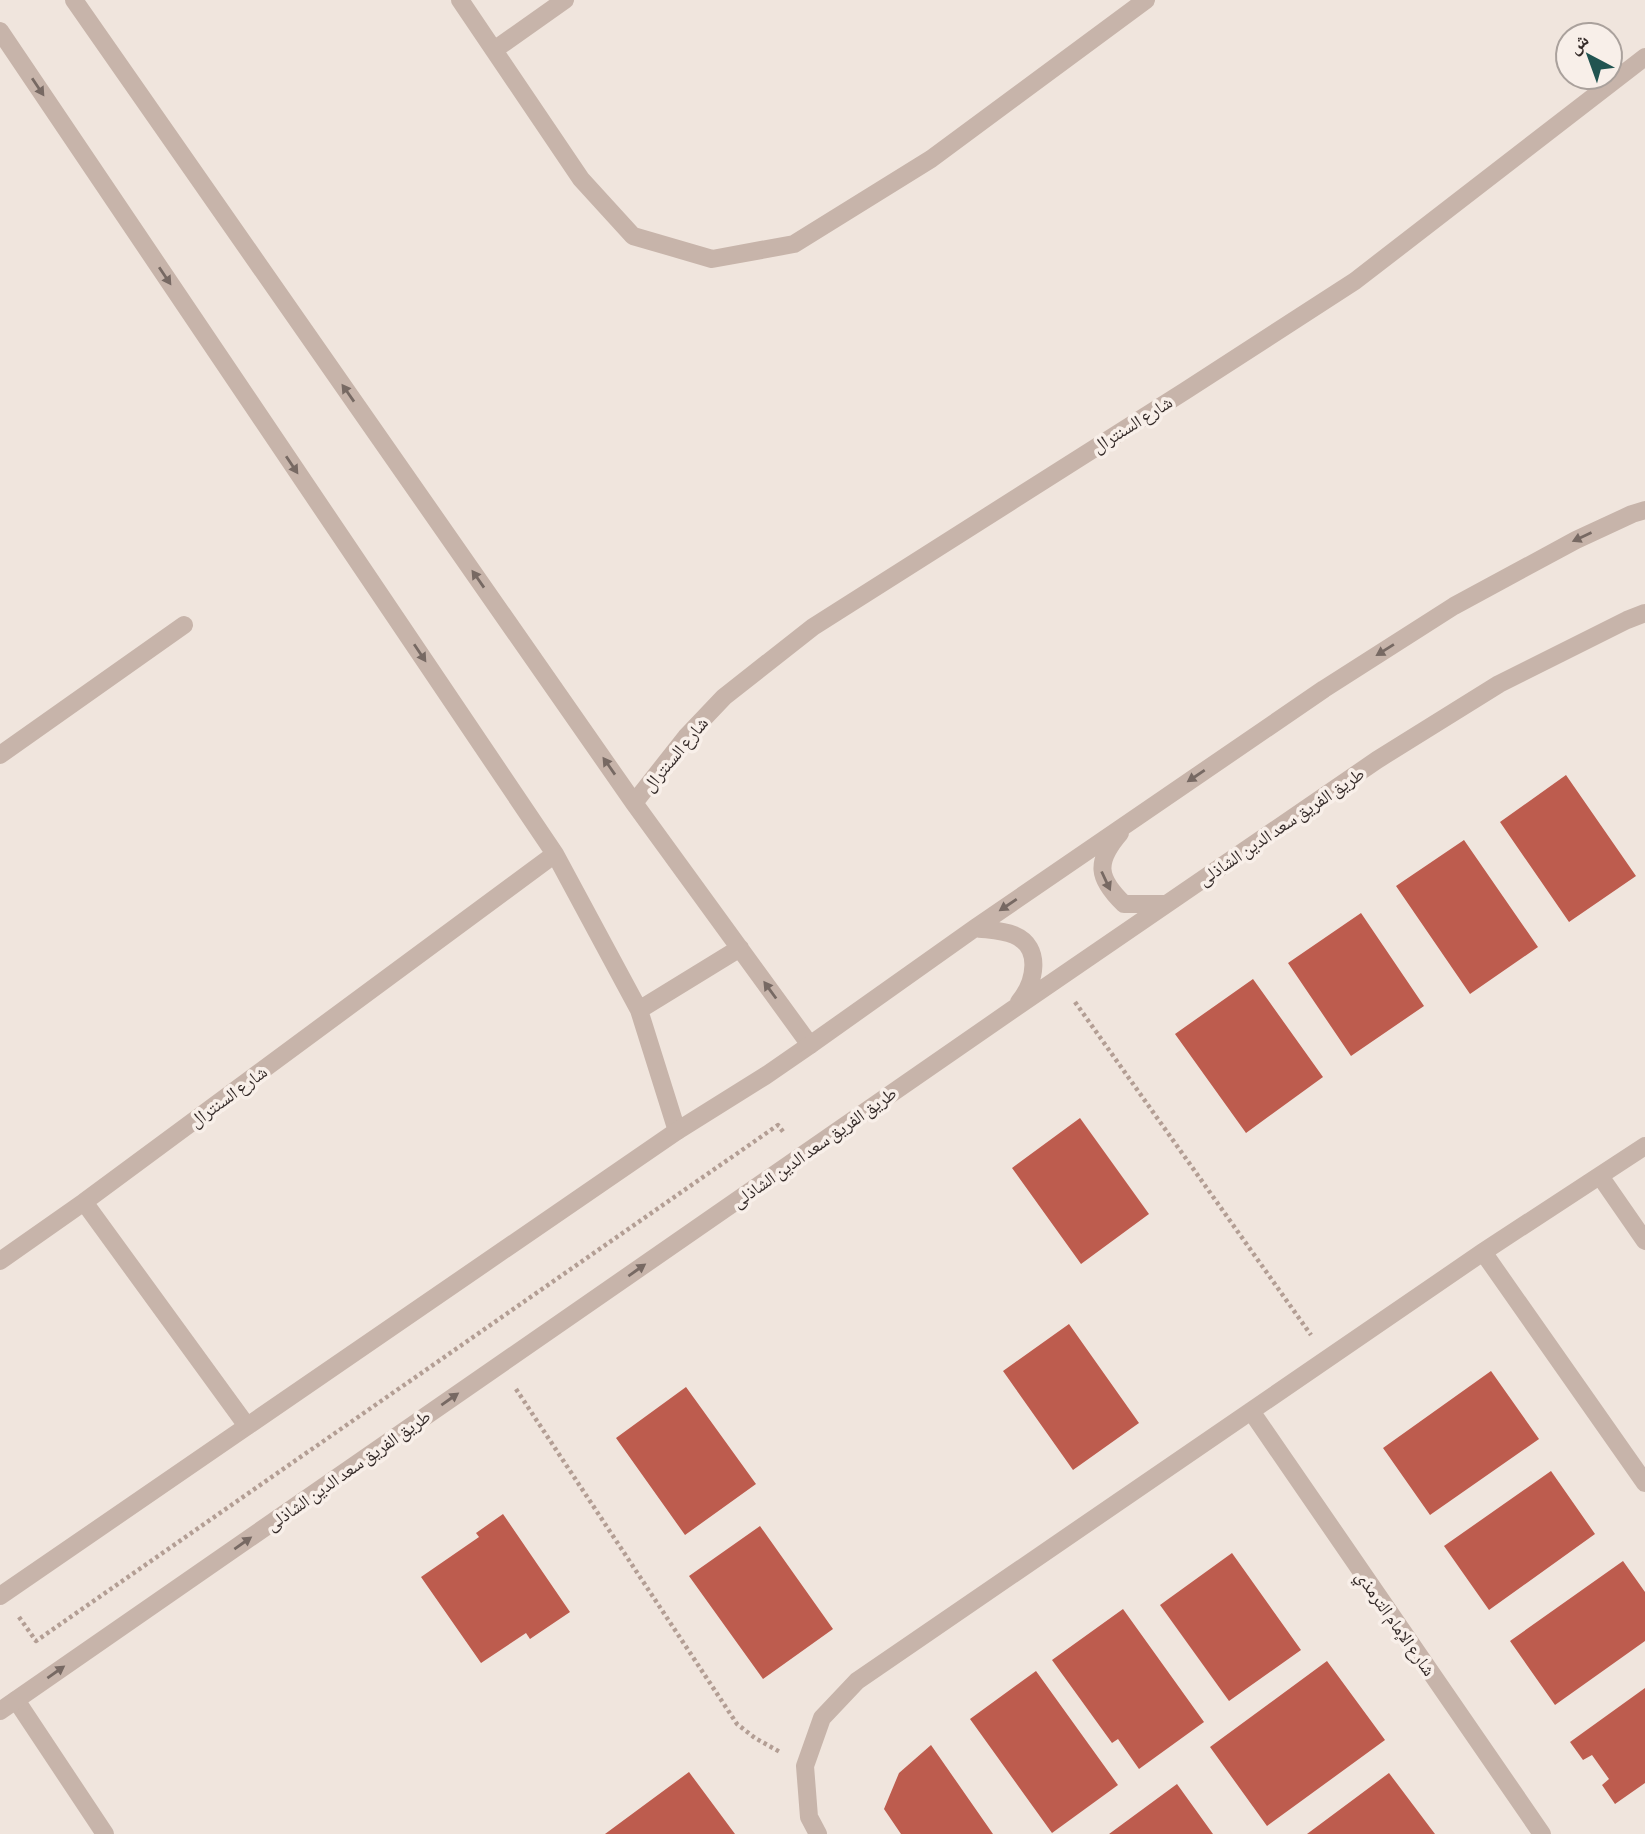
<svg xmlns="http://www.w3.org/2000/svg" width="1645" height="1834" font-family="'Asap Condensed','Noto Naskh Arabic',sans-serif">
	<rect width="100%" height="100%" fill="#f0e5dd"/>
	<!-- building -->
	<path fill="#bd5c4e" d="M1566,775l70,101 -67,46 -69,-100z
		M1464,840l74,107 -68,47 -74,-108z
		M1361,913l63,93 -73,50 -63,-93z
		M1253,979l70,98 -77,56 -71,-99z
		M1080,1118l69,96 -68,50 -69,-96z
		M1069,1324l70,99 -66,47 -70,-99z
		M1491,1371l48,68 -109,76 -47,-67z
		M686,1387l70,97 -71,51 -69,-97z
		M1551,1471l44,63 -106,76 -45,-64z
		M503,1514l67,98 -40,27 -4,-6 -45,30 -60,-86 58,-40 -3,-4z
		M760,1526l73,103 -70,50 -74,-103z
		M1232,1553l69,97 -72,51 -69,-96z
		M1623,1561l22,31v49l-90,64 -45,-64z
		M1123,1609l81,113 -65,47 -21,-30 -6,4 -60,-83z
		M1327,1661l58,79 -118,86 -57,-79z
		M1036,1671l82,114 -66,48 -82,-114z
		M1645,1688v95l-30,21 -13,-19 7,-6 -17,-24 -9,5 -13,-18z
		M931,1745l62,89h-92l-17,-25 15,-36z
		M689,1772l46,62h-130z
		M1389,1773l46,61h-128z
		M1177,1784l36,50h-104z"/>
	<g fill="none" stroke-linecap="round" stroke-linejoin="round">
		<!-- path -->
		<path stroke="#b39e94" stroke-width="4.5" stroke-dasharray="3.5 3.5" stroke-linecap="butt" d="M1075,1002l236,333
			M516,1389l221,335 18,14 25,14
			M19,1617l17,24 742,-516 6,8"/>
		<!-- service -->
		<path stroke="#c7b4aa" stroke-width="18" d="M0,755l184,-130"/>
		<!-- minor -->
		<path stroke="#c7b4aa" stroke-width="18" d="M74,0l560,803 176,242
			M460,0l121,179 52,57 79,23 82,-15 137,-85 215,-159
			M0,31l555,823 84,156 38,121
			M494,50l71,-50
			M634,803l52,-66 38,-40 89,-70 372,-236 170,-110 290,-224
			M639,1010l101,-62
			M1600,1176l45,65
			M84,1202l163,224
			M1483,1252l162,231
			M0,1261l84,-59 471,-348
			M1251,1411l291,423
			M16,1700l89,134
			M818,1834l-9,-17 -4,-51 17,-48 35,-37 626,-429 162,-106"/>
		<!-- tertiary -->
		<path stroke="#c7b4aa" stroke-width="18" d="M1120,833c-25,29 -23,45 4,71h42
			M975,928c13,2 27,2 39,7 29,12 21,48 5,67
			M0,1596l677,-465 88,-55 45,-31 165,-117 349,-239 130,-83 122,-66 56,-26 13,-4
			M0,1711l1012,-701 365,-250 122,-76 128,-64 18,-7"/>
	</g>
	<!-- one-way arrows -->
	<defs><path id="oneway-solid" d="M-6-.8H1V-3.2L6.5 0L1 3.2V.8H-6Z" transform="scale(1.75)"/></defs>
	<g fill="#776963">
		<use href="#oneway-solid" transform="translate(38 87) rotate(56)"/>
		<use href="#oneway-solid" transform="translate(165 276) rotate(56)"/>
		<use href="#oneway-solid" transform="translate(348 393) rotate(-125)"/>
		<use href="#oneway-solid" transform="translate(292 465) rotate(56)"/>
		<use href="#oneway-solid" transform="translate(1582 537) rotate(155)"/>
		<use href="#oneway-solid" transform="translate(478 579) rotate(-125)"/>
		<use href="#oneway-solid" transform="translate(1385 650) rotate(148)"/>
		<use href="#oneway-solid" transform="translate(420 653) rotate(56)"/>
		<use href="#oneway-solid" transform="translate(609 766) rotate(-125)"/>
		<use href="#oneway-solid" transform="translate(1196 776) rotate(146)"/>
		<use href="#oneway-solid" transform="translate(1106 881) rotate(65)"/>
		<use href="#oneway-solid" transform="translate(1008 905) rotate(146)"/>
		<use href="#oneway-solid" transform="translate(770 990) rotate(-126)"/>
		<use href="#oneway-solid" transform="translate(637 1270) rotate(-35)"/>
		<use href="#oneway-solid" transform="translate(450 1399) rotate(-35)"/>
		<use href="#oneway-solid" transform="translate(243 1543) rotate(-35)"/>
		<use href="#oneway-solid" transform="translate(56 1672) rotate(-35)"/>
	</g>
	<g text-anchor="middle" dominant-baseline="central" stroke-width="7" stroke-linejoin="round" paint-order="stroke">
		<!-- street labels -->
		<g font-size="18" fill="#352b29" stroke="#f8efe9">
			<text transform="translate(1132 424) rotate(-32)">شارع السنترال</text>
			<text transform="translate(675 754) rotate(-50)">شارع السنترال</text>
			<text transform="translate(1281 826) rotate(-34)">طريق الفريق سعد الدين الشاذلى</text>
			<text transform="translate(228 1096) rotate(-36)">شارع السنترال</text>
			<text transform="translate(814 1147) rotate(-35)">طريق الفريق سعد الدين الشاذلى</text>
			<text transform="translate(348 1470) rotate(-35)">طريق الفريق سعد الدين الشاذلى</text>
			<text transform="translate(1396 1623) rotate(55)">شارع الإمام الترمذي</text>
		</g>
	</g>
	<!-- north arrow -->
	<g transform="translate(1589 56) rotate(319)"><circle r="33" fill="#f8efe9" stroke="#aaa19c" stroke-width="2"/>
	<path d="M0-5L12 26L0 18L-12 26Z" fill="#215451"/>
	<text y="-10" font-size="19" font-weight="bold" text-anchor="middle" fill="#352b29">ش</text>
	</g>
</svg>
